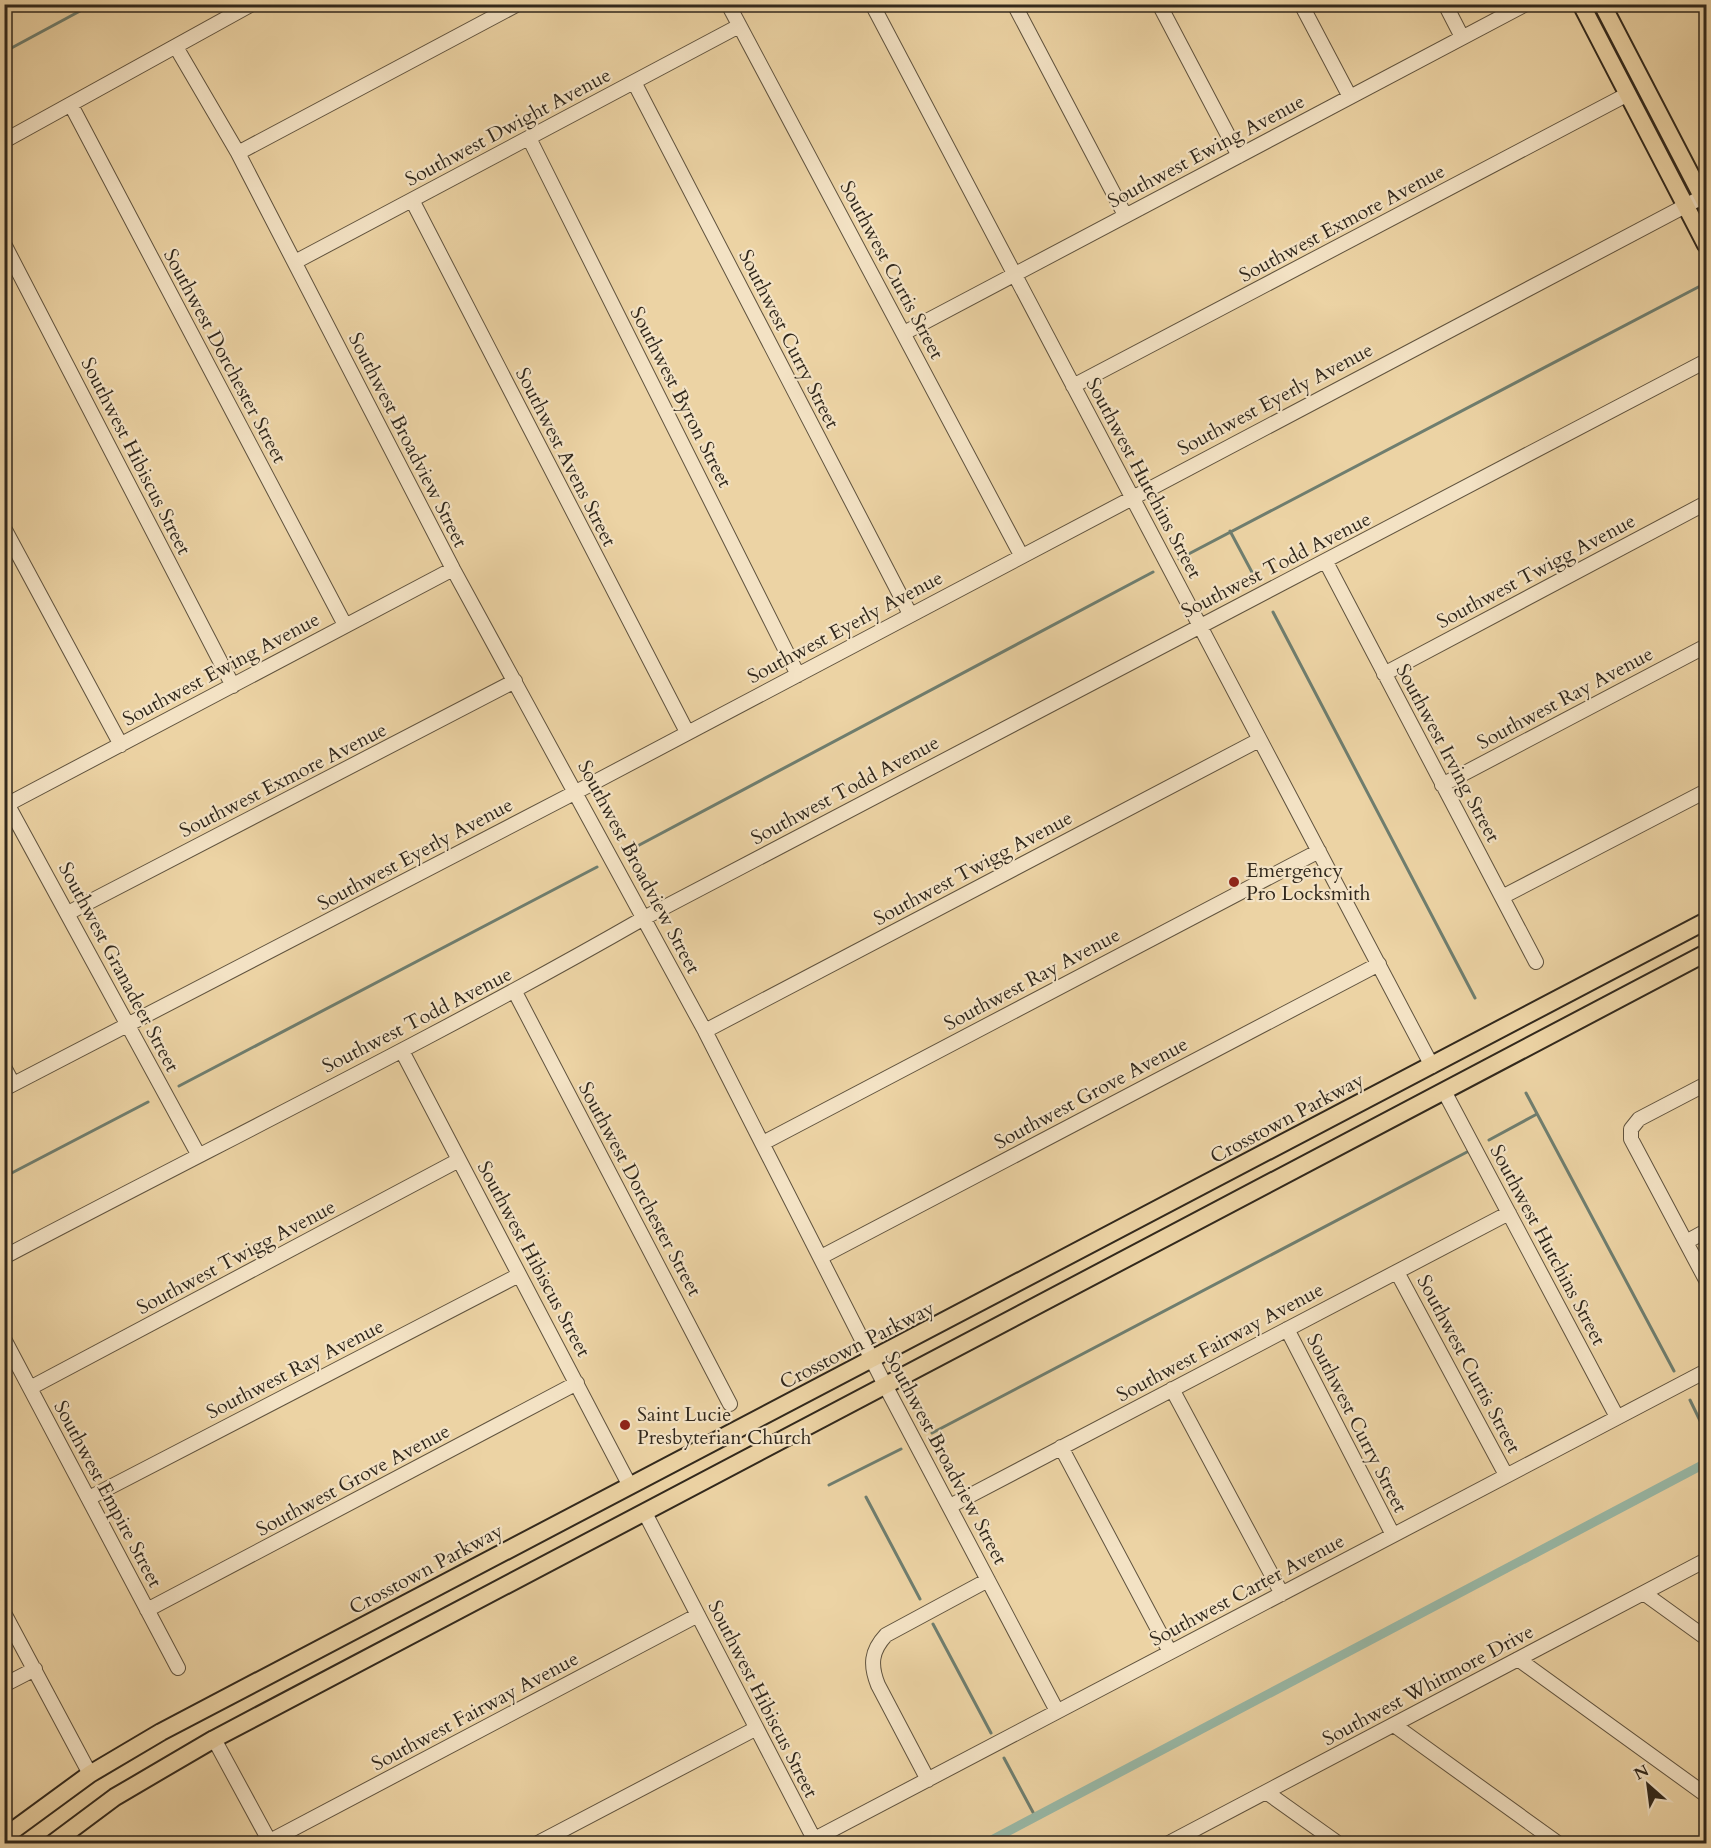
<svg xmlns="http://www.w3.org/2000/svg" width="1711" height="1848" font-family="Cardo,serif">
	<rect width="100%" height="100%" fill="#ecd3a4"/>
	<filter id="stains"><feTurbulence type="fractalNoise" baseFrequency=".00333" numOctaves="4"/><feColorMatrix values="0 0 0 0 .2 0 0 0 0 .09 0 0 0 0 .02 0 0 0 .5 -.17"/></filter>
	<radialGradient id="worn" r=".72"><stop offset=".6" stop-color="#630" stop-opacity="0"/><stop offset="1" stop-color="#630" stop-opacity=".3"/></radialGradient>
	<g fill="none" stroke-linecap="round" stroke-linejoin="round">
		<!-- stream -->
		<path stroke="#6f7e6f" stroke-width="3" d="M4,52l89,-48
			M1230,531l24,45
			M1179,559l527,-276
			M1273,612l202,386
			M628,851l525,-279
			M179,1086l418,-219
			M1526,1093l148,278
			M1489,1140l48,-26
			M4,1177l144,-75
			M1690,1400l16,33
			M932,1433l535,-281
			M829,1485l72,-36
			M866,1497l54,102
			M933,1624l58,109
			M1004,1758l31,58"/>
		<!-- canal -->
		<path stroke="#99b8a6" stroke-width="9" d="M984,1844l722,-381"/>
		<!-- minor casing -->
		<g stroke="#60533e" stroke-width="16">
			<path id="minor" d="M728,4l293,551
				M872,4l560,1062
				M1014,4l111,211
				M1159,4l80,152
				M1301,4l49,93
				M1445,4l17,33
				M176,47l62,106 215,416 252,462 180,354 172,326
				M634,82l276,532
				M71,105l274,520
				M529,138l269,537
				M4,141l248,-137
				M238,153l280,-149
				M412,200l275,532
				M4,244l229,442
				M295,262l444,-236
				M904,333l622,-329
				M1073,386l555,-292
				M4,528l117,217
				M1326,562l210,400
				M1384,674l322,-171
				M1442,785l264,-139
				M4,798l194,356
				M8,804l445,-235
				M1502,897l204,-106
				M68,913l447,-232
				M515,992l215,412
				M705,1031l554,-291
				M402,1051l228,435
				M4,1067l9,17
				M1706,1084l-67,35 -8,10v10l75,141
				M4,1089l572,-297 1130,-597
				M1444,1091l173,326
				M763,1143l556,-292
				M1686,1242l20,-11
				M4,1257c214,-113 431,-219 640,-339l1062,-557
				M821,1257l558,-293
				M1397,1272l109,203
				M1287,1329l106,206
				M4,1339l174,329
				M30,1388l429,-228
				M1172,1389l110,205
				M1061,1447l109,205
				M89,1498l430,-223
				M950,1506l559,-293
				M645,1513l169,326
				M1645,1594l61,44
				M147,1610l430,-227
				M4,1613l86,161
				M1518,1659l188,136
				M4,1685l31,-16
				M1394,1725l165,119
				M214,1739l57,105
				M928,1780l-50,-95c-8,-20 -7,-34 8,-50l102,-55
				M1266,1792l73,52
				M270,1841l428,-226
				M536,1844l219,-115
				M805,1844l901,-473
				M1167,1844l539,-284"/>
		</g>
		<!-- major casing -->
		<g stroke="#31281c" stroke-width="20">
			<path id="major" d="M1581,4l125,241
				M1602,4l104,200
				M4,1837l86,-63 71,-42 1545,-811
				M52,1844l63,-47 99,-58 1492,-786"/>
		</g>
		<!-- minor -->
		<use href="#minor" stroke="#f3e2c4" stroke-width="14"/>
		<!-- major -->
		<use href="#major" stroke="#ecd3a4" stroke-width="16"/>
	</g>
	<!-- markers -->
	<g fill="#8f2418" stroke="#f3e2c4" stroke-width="2">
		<circle cx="1234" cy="882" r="6"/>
		<circle cx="625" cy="1425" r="6"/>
	</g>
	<g text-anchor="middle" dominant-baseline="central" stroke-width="4.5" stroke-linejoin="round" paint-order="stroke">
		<!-- street labels -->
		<g font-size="20" fill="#31281c" stroke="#f3e2c4">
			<text transform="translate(508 127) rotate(-28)">Southwest Dwight Avenue</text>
			<text transform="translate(1206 151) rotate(-28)">Southwest Ewing Avenue</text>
			<text transform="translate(1342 223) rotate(-28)">Southwest Exmore Avenue</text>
			<text transform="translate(892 270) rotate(62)">Southwest Curtis Street</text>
			<text transform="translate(789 339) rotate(63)">Southwest Curry Street</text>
			<text transform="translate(225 356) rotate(62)">Southwest Dorchester Street</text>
			<text transform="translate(681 397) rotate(63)">Southwest Byron Street</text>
			<text transform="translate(1275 399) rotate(-28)">Southwest Eyerly Avenue</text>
			<text transform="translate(408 440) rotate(63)">Southwest Broadview Street</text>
			<text transform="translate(136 456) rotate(63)">Southwest Hibiscus Street</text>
			<text transform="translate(566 457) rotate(63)">Southwest Avens Street</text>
			<text transform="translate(1144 478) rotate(62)">Southwest Hutchins Street</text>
			<text transform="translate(1276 565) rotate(-27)">Southwest Todd Avenue</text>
			<text transform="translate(1536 571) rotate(-28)">Southwest Twigg Avenue</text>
			<text transform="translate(845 627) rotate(-28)">Southwest Eyerly Avenue</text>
			<text transform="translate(221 669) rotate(-28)">Southwest Ewing Avenue</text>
			<text transform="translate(1565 698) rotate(-28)">Southwest Ray Avenue</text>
			<text transform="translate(1448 753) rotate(62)">Southwest Irving Street</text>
			<text transform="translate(283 780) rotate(-27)">Southwest Exmore Avenue</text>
			<text transform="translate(845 790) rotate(-28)">Southwest Todd Avenue</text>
			<text transform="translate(415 854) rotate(-28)">Southwest Eyerly Avenue</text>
			<text transform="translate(639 867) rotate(62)">Southwest Broadview Street</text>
			<text transform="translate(973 868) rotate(-28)">Southwest Twigg Avenue</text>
			<text transform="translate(119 967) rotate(62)">Southwest Granadeer Street</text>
			<text transform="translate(1032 979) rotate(-28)">Southwest Ray Avenue</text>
			<text transform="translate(417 1020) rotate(-27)">Southwest Todd Avenue</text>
			<text transform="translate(1091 1093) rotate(-28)">Southwest Grove Avenue</text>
			<text transform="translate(1287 1118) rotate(-28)">Crosstown Parkway</text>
			<text transform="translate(640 1189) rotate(62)">Southwest Dorchester Street</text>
			<text transform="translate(1548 1245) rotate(62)">Southwest Hutchins Street</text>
			<text transform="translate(236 1257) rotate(-28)">Southwest Twigg Avenue</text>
			<text transform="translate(534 1259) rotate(62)">Southwest Hibiscus Street</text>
			<text transform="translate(1220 1342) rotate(-28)">Southwest Fairway Avenue</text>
			<text transform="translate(857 1345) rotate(-27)">Crosstown Parkway</text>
			<text transform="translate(1469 1364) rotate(62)">Southwest Curtis Street</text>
			<text transform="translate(295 1369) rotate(-27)">Southwest Ray Avenue</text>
			<text transform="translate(1357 1423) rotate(63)">Southwest Curry Street</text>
			<text transform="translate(946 1458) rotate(62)">Southwest Broadview Street</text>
			<text transform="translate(353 1480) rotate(-28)">Southwest Grove Avenue</text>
			<text transform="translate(108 1494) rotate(62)">Southwest Empire Street</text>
			<text transform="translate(426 1569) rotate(-28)">Crosstown Parkway</text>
			<text transform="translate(1247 1590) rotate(-28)">Southwest Carter Avenue</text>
			<text transform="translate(1428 1685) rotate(-28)">Southwest Whitmore Drive</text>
			<text transform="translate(763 1699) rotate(63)">Southwest Hibiscus Street</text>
			<text transform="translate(475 1711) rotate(-28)">Southwest Fairway Avenue</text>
		</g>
		<!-- poi labels -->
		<g font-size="20" fill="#31281c" stroke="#f3e2c4" text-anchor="start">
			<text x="1246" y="870">Emergency<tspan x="1246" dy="23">Pro Locksmith</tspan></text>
			<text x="637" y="1414">Saint Lucie<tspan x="637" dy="23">Presbyterian Church</tspan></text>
		</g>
	</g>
	<!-- margin -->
	<rect width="1711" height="1848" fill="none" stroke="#ecd3a4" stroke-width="24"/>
	<rect x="6" y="6" width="1699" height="1836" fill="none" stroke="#31281c" stroke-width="3"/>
	<rect x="12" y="12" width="1687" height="1824" fill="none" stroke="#31281c" stroke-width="1.5"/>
	<!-- north arrow -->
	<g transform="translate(1648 1785) rotate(332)" stroke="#f3e2c4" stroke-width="4.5" paint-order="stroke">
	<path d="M0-4.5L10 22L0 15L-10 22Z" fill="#31281c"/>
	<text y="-9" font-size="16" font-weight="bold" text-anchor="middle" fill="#31281c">N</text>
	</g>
	<rect width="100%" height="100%" filter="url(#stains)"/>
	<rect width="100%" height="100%" fill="url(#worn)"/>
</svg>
